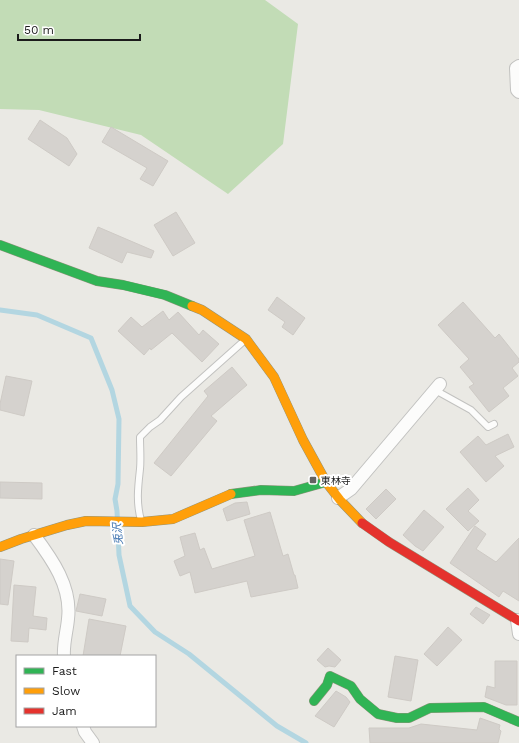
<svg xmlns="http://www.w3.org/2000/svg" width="519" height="743" font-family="'Work Sans','Noto Sans JP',sans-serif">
	<rect width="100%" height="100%" fill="#eae9e4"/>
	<!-- forest -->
	<path fill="#c2dcb6" d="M0,0h265l33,24 -15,120 -55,50 -87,-59 -102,-25 -39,-1z"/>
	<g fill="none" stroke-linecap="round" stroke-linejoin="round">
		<!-- stream -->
		<path stroke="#b3d6e1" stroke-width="5" d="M0,310l37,5 54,23 21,52 7,29 -1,65 -3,15 2,12 2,44 11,51 25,26 34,22 88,72 29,17"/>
	</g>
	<!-- building -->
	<path fill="#d5d2ce" stroke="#cecac5" d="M40,120l27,18 10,16 -8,12 -41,-27z
		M111,127l57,34 -15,25 -13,-7 7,-11 -45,-26z
		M176,212l19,31 -22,13 -19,-31z
		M98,227l56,24 -3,7 -24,-6 -5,11 -33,-15z
		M277,297l28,21 -12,17 -11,-8 3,-5 -17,-12z
		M463,302l32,36 4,-4 20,25v3l-7,6 6,8 -15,12 6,8 -20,16 -20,-25 5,-3 -14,-17 9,-8 -31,-34z
		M163,311l6,9 9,-8 21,23 4,-5 16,14 -17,18 -30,-29 -21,17 -1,-2 -6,7 -26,-24 13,-14 11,10z
		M232,367l15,18 -36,31 6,5 -46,55 -17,-13 54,-67 -4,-5z
		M6,376l26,5 -8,35 -24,-6v-6z
		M508,434l6,13 -19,9 9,10 -18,16 -26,-30 18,-16 8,9z
		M0,482l42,1v16l-42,-1z
		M468,488l11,12 -11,11 11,10 -11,10 -22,-22z
		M386,489l10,10 -20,20 -10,-10z
		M247,502l3,12 -23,7 -4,-12 12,-6z
		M424,510l20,17 -21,24 -8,-5 -12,-11z
		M270,512l13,44 5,-2 6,21h1l3,13 -47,9 -4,-16 -52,12 -5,-21 -10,4 -6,-15 11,-5 -5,-19 15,-4 5,17 4,-2 8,21 43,-13 -11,-36z
		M475,526l11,8 -10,15 20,13 23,-24v63l-16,-10 -4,6 -49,-34z
		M0,559l14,2 -6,44 -8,-1z
		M14,585l22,2 -3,29 14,2 -1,12 -17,-2 -1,14 -17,-1z
		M80,594l26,5 -4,17 -26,-5z
		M476,607l14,8 -7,9 -13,-10z
		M89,619l37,7 -6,30h-37z
		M448,627l14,13 -25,26 -13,-12z
		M328,648l13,12 -6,7 -6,-1 -4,1 -8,-7z
		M395,656l23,4 -7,41 -23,-4z
		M495,661h22v44h-11l-21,-8 2,-11 8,2z
		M336,691l10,6 4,5 -16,25 -19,-11z
		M480,718l20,7 -1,4 2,2 -3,12h-128l-1,-15h40l12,-4 56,6z"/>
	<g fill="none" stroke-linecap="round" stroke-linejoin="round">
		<!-- lane casing -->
		<g stroke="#c2c2c0" stroke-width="8">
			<path id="lane" d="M435,390l36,20 17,17 6,-3
				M141,520c-5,-17 -3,-33 -1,-51 1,-10 0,-21 0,-32l10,-10 10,-7 21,-23 64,-57"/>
		</g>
		<!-- street casing -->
		<g stroke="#c2c2c0" stroke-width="14">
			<path id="street" d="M519,66l-3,2 1,22 2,2
				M338,498l13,-9 89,-105
				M34,535c18,24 38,52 34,84 -1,12 -5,25 -4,37
				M517,620l2,14
				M83,726l2,6 8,11"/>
		</g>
		<!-- fast casing -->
		<g stroke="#91947c" stroke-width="10">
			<path id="fast" d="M0,245l97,36 26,4 42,10 27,11
				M231,494l30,-4 33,1 32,-9
				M314,701l13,-16 3,-9 21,10 9,13 18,15 19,4h12l21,-10 54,-1 35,15"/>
		</g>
		<!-- slow casing -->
		<g stroke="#91947c" stroke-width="10">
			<path id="slow" d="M192,306l10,4 44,29 28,38 29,63 23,42 14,18 22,23
				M0,547l21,-8 46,-14 19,-4 56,1 31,-3 58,-25"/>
		</g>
		<!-- jam casing -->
		<g stroke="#91947c" stroke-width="10">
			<path id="jam" d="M362,523l27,19 130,79"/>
		</g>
		<!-- lane -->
		<use href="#lane" stroke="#fcfcfb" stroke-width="6"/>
		<!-- street -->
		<use href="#street" stroke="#fcfcfb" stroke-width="12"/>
		<!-- fast -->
		<use href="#fast" stroke="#30b455" stroke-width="9"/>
		<!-- slow -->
		<use href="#slow" stroke="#ff9f0a" stroke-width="9"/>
		<!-- jam -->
		<use href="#jam" stroke="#e5322d" stroke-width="9"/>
	</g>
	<!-- markers -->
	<rect fill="#636361" stroke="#fff" stroke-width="1.5" x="309" y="476" width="8" height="8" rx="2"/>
	<g text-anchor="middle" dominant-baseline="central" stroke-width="4" stroke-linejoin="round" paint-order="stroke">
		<!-- poi labels -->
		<g font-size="10" fill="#1b1b1b" stroke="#fff" text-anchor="start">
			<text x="321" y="480">東林寺</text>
		</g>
		<!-- water labels -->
		<g font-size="11" font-style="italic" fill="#4175b1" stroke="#fff">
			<text transform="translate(118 534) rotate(-95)">兎沢</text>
		</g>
	</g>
	<!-- legend -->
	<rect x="16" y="655" width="140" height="72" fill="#ffffff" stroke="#a4a4a4"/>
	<rect x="24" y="668" width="20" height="6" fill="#30b455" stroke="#a4a4a4"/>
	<text x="52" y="675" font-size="12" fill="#1b1b1b">Fast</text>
	<rect x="24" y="688" width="20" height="6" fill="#ff9f0a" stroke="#a4a4a4"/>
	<text x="52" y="695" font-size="12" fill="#1b1b1b">Slow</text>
	<rect x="24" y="708" width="20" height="6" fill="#e5322d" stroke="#a4a4a4"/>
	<text x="52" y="715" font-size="12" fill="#1b1b1b">Jam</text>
	<!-- scale -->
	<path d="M18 34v6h122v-6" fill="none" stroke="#1b1b1b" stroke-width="2"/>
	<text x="24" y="34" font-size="12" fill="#1b1b1b" stroke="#ffffff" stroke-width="3" paint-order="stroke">50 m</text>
</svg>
